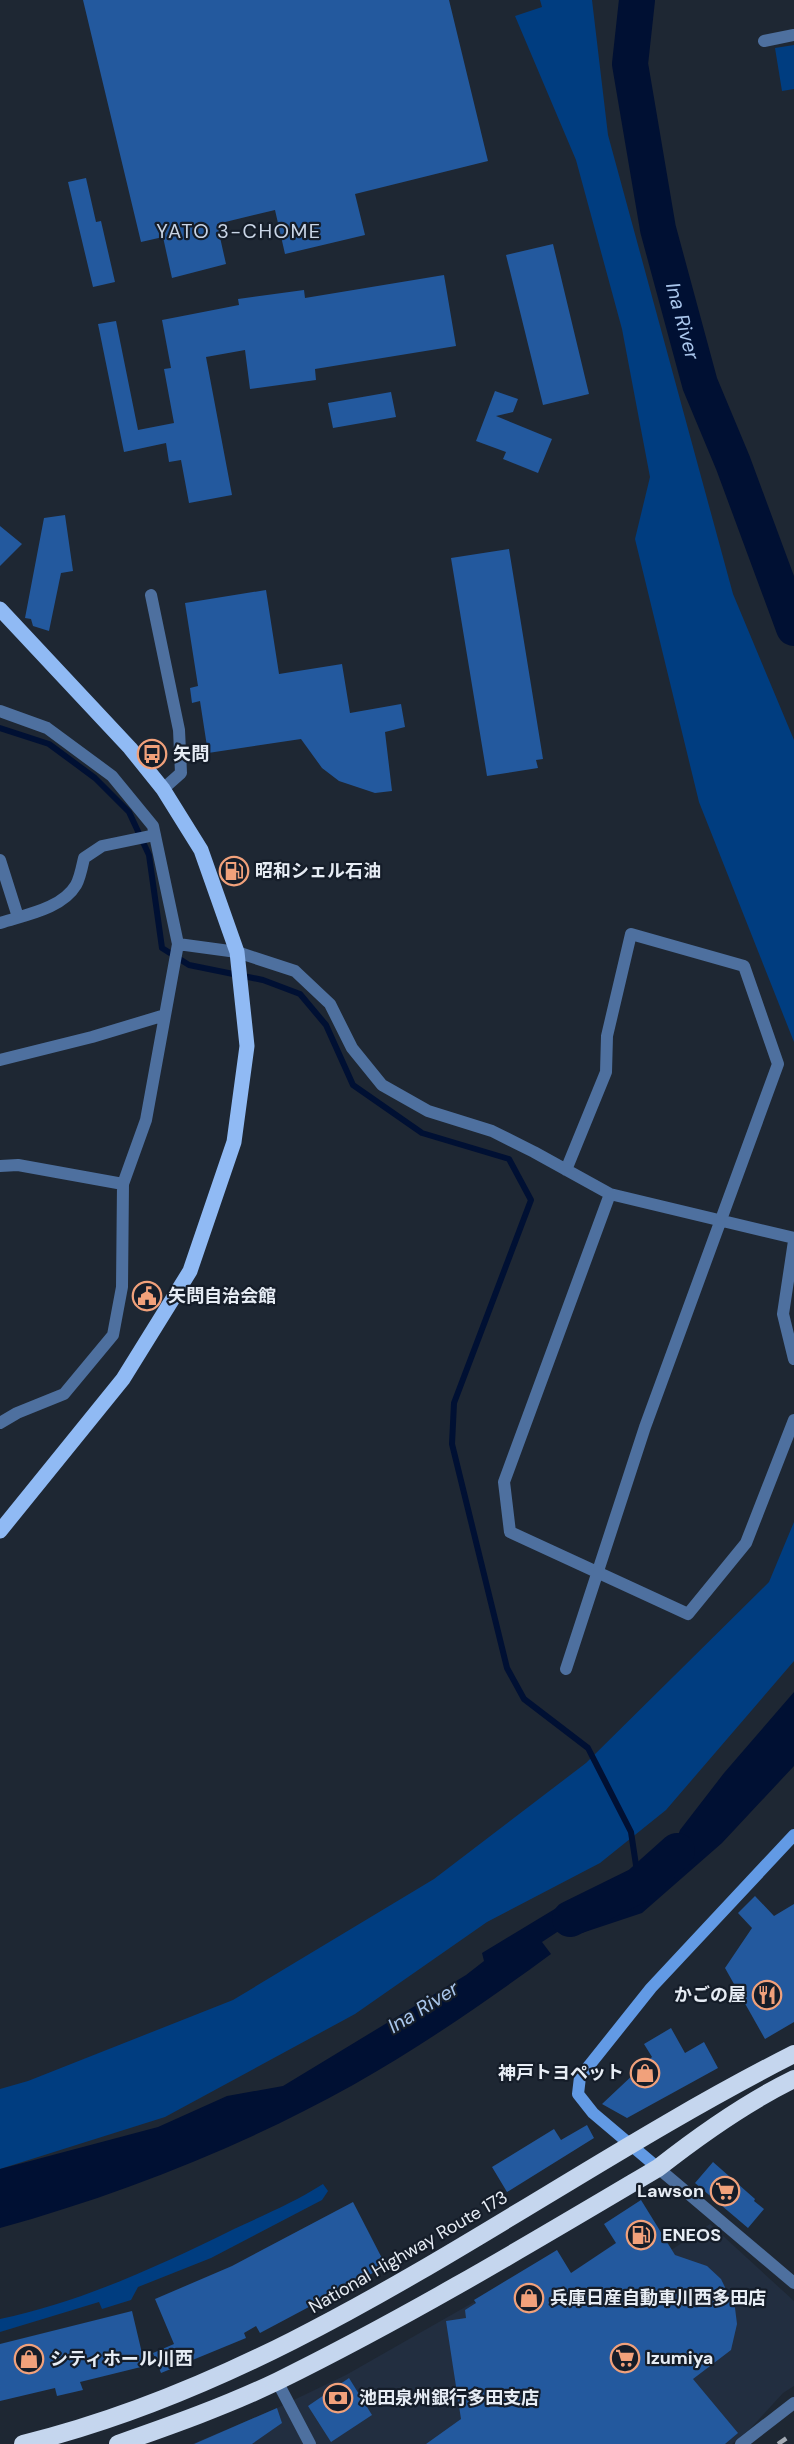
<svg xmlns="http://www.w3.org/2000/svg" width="794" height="2444" font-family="'DM Sans','Noto Sans JP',sans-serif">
	<rect width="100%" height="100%" fill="#1e2733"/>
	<!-- built -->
	<path fill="#222e40" d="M710,2224l84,77v85l-11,7 -33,36 -18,15h-540l85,-36 69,-33 128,-73 28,45 138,-76z"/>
	<!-- green -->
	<path fill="#003d80" d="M540,0h52l16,135 125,459 61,146v302l-95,-240 -64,-263 15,-62 -28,-148 -46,-169 -61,-144 27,-9z
		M794,45v44l-12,2 -7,-43z
		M794,1522v139l-128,149 -66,53 -113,59 -132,92 -190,103 -165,52v-80l28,-8 205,-81 201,-121 152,-116 183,-181z
		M323,2184l5,7 -6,9 -111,58 -73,29 -7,13 -29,9 -3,-7 -99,30v-13c81,-17 159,-53 234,-90 30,-14 61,-27 89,-45z"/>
	<!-- water -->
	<path fill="#001033" d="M794,1692v74l-72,77 -80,70 -60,20 -8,-12 -32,21 9,12c-64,47 -129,92 -198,131 -111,62 -231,109 -353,143v-59l158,-42 69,-31 56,-10 183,-111 18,-14 -2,-8 86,-52 30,-4 30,2 46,-53 6,-16 44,-57z"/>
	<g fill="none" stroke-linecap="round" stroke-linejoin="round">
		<!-- stream -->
		<path stroke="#001033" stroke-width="6" d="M0,728l49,16 46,34 34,34 20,43 13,93 27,17 74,15 37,14 26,31 27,60 69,48 87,26 22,41 -77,203 -2,41 55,224 17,31 64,49 43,84 8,53"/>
		<!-- river -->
		<g stroke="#001033" stroke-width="36">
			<path id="s1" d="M637,0l-7,64 28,165 42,155 33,79 61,165"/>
			<path d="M570,1919l69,-34 38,-34"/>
		</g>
	</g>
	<!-- building -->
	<path fill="#23599e" d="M83,0h366l39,161 -133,33 10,41 -80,19 -10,-44 -58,14 9,40 -54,14 -9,-41 -22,5z
		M86,178l10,44 5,-1 14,61 -22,5 -25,-105z
		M553,244l36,150 -46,11 -37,-150z
		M444,275l12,71 -141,23 1,11 -66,9 -5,-39 -39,7 26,138 -43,8 -8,-43 -12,2 -3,-19 -42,9 -26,-128 18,-3 22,109 36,-7 -10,-54 7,-1 -9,-48 77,-15 -1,-6 66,-9 1,8z
		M495,391l23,8 -5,13 -17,4 56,23 -14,34 -35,-14 3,-7 -30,-11z
		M391,392l5,25 -63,11 -5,-25z
		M65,515l8,56 -12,2 -12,58 -16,-5 -2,-7 -6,-1 19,-100z
		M0,526l22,18 -22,22z
		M509,549l34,210 -7,1 2,8 -51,8 -36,-218z
		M266,590l13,84 63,-10 8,49 51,-9 4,23 -20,5 7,59 -17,2 -36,-12 -17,-13 -21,-29 -93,14 -8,-52 -8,2 -2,-15 8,-2 -13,-83z
		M755,1896l19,20 20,-12v118l-29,17 -40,-71 27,-40 -14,-15z
		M671,2028l14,25 19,-11 14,26 -91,50 -25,-14 50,-47 -8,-13z
		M587,2125l7,13 -87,54 -15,-25 62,-38 7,11z
		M713,2162l42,37 -1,2 10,8 -16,19 -53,-45z
		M641,2200l34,55 32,11 14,13 14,29 2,16 -6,26 -38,29 45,54 -13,11h-299l35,-25 -15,-98 20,-3 -1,-8 11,-7 -2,-3 83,-50 14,23 45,-30 -12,-19z
		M353,2202l33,64 -126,67 -4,-7 -12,7 2,5 -85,35 -8,-20 21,-9 -19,-45 77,-33z
		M132,2311l13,55 -65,16 3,8 -26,6 -2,-8 -55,13v-57z
		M349,2378l23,37 -41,27 -23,-36z
		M277,2408l5,15 -30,21h-58z"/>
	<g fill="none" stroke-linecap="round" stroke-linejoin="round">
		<!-- street -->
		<path stroke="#4e709f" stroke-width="12" d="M764,41l30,-6
			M151,595l28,135 2,43 -18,16
			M0,711l47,17 65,48 41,50 25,118 -32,176 -23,64 -1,103 -9,48 -49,59 -47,19 -17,10
			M0,860l18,57
			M0,923c24,-8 62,-14 76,-38 4,-7 6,-18 8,-27l18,-12 53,-11
			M178,944l59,8 58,19 35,33 22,44 30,37 46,26 64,20 42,21 76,42 184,44
			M0,1060l92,-23 73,-22
			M0,1166l18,-1 105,19
			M610,1194l-106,288 6,50 178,82 58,-71 48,-123
			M794,1241l-11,73 11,45
			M566,1669l79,-242 133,-363 -34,-98 -113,-32 -24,102 -1,36 -40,98
			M658,2168l136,115
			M277,2381l33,63
			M741,2444l53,-41"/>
		<!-- secondary -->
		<path stroke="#629ae5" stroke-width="12" d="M658,2168l-65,-55 -15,-19 2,-17 71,-89 143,-153"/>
		<!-- primary -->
		<path stroke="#90baf4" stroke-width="15" d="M0,609l130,139 33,41 38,61 36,102 10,94 -13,96 -44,129 -67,108 -123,152"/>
		<!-- highway -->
		<path stroke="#c5d6ee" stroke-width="18" d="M23,2444c285,-70 514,-260 771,-390
			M118,2444c54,-19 108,-38 160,-63 130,-64 255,-139 380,-213 42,-33 87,-65 136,-89"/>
		<!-- rail -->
		<path stroke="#a2a9b3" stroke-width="4.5" stroke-dasharray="10 10" stroke-linecap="butt" d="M778,2444l16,-11"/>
	</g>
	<!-- icons -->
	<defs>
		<g id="bus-ring" transform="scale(1.5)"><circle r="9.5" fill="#151d29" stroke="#f1a17b" stroke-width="1.5"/><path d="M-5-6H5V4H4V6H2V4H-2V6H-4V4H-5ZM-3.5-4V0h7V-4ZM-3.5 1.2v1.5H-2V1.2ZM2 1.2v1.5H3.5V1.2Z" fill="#f1a17b"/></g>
		<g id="fuel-ring" transform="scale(1.5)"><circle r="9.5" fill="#151d29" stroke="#f1a17b" stroke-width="1.5"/><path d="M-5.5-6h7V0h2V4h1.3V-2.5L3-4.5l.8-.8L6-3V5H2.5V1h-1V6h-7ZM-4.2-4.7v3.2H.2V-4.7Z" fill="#f1a17b"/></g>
		<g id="civic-ring" transform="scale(1.5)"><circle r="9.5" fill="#151d29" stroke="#f1a17b" stroke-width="1.5"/><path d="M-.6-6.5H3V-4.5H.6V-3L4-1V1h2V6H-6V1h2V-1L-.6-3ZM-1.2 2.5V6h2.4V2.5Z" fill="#f1a17b"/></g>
		<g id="restaurant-ring" transform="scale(1.5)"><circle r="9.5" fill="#151d29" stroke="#f1a17b" stroke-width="1.5"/><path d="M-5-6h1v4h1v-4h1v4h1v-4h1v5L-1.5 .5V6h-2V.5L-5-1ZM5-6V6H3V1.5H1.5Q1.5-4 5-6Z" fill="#f1a17b"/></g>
		<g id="shop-ring" transform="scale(1.5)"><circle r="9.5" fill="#151d29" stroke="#f1a17b" stroke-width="1.5"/><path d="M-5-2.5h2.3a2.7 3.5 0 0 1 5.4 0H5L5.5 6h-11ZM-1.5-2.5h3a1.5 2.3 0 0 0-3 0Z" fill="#f1a17b"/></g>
		<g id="supermarket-ring" transform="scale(1.5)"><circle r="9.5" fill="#151d29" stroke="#f1a17b" stroke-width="1.5"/><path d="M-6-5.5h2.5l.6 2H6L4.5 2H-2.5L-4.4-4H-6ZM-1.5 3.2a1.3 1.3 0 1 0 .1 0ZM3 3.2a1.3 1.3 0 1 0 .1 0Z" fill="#f1a17b"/></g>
		<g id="bank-ring" transform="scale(1.5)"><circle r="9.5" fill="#151d29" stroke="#f1a17b" stroke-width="1.5"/><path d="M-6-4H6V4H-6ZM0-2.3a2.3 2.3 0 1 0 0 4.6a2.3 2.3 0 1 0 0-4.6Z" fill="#f1a17b"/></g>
	</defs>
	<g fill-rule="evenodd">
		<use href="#bus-ring" x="152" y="754"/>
		<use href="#fuel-ring" x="234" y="871"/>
		<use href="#civic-ring" x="147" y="1296"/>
		<use href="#restaurant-ring" x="767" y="1995"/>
		<use href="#shop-ring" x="645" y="2073"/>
		<use href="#supermarket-ring" x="725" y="2191"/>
		<use href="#fuel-ring" x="641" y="2235"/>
		<use href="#shop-ring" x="529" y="2298"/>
		<use href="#supermarket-ring" x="625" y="2358"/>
		<use href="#shop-ring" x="29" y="2359"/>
		<use href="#bank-ring" x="338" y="2398"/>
	</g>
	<g text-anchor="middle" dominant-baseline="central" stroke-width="4.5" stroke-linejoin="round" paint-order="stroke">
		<!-- poi labels -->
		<g font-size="18" font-weight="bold" fill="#e6ecf4" stroke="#151d29" text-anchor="start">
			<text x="173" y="754">矢問</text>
			<text x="255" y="871">昭和シェル石油</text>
			<text x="168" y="1296">矢問自治会館</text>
			<text x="746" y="1995" text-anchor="end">かごの屋</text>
			<text x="624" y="2073" text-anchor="end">神戸トヨペット</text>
			<text x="704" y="2191" text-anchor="end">Lawson</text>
			<text x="662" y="2235">ENEOS</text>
			<text x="550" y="2298">兵庫日産自動車川西多田店</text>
			<text x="646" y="2358">Izumiya</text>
			<text x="50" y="2359">シティホール川西</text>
			<text x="359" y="2398">池田泉州銀行多田支店</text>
		</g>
		<!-- street labels -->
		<g font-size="18" fill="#e6ecf4" stroke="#151d29">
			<text transform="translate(408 2252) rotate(-30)">National Highway Route 173</text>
		</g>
		<!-- neighbourhood labels -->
		<g font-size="20" letter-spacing="1.5" fill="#c9d5e6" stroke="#151d29">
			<text x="239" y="231">YATO 3-CHOME</text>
		</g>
		<!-- water labels -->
		<g font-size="20" font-style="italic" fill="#a9c6ec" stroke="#151d29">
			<text stroke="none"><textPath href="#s1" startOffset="327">Ina River</textPath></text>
			<text transform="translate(423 2007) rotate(-32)">Ina River</text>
		</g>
	</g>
</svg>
